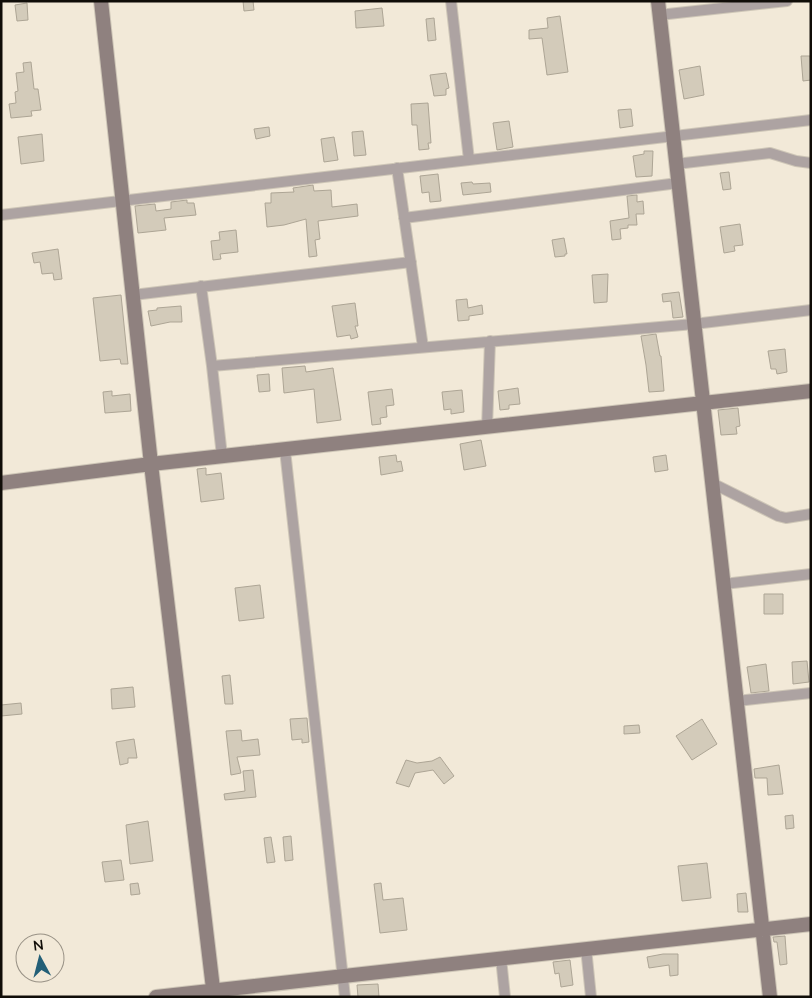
<svg xmlns="http://www.w3.org/2000/svg" width="812" height="998" font-family="'Nunito Sans',sans-serif">
	<rect width="100%" height="100%" fill="#f2e9d8"/>
	<!-- building -->
	<path fill="#d3cbba" stroke="#ada595" d="M243,1h10l1,9 -10,1z
		M27,3l1,17 -11,1 -2,-16z
		M382,8l2,18 -28,2 -1,-17z
		M560,16l8,56 -21,3 -5,-37 -13,1v-9l19,-2 -1,-10z
		M434,18l2,22 -8,1 -2,-22z
		M801,56h9l1,24 -8,1z
		M31,62l3,27h4l3,21 -10,1 1,5 -21,2 -2,-14 7,-1 -1,-11 3,-1 -2,-18 8,-1 -1,-9z
		M700,66l4,29 -20,4 -5,-29z
		M446,73l3,15 -3,1v6l-12,1 -4,-21z
		M428,103l3,40h-3l1,6 -10,1 -2,-25h-5l-1,-21z
		M631,109l2,17 -13,2 -2,-18z
		M509,121l4,26 -16,3 -4,-27z
		M269,127l1,9 -14,3 -2,-10z
		M363,131l3,24 -12,1 -2,-24z
		M42,134l2,27 -23,3 -3,-27z
		M334,137l4,23 -14,2 -3,-23z
		M644,151h9l-1,25 -16,1 -3,-21 11,-2z
		M729,172l2,17 -8,1 -3,-17z
		M438,174l3,27 -11,1 -1,-10 -7,1 -2,-17z
		M472,182l1,2 17,-1 1,9 -28,3 -2,-12z
		M313,185l1,6 17,-1 1,17 25,-3 1,12 -40,5 2,18 -5,1 2,16 -8,1 -3,-38 -22,6 -17,2 -2,-24h6v-10l23,-1 -1,-4z
		M637,195v7l6,-1 1,13h-8l1,11h-9v3l-8,1 1,10 -9,1 -2,-19 19,-3 -2,-22z
		M187,200v3h7l2,12 -32,3 2,12 -28,3 -3,-27 20,-2 1,7 15,-2v-7z
		M740,224l3,21 -9,1 1,5 -11,2 -4,-26z
		M236,230l2,22 -18,2 1,5 -8,1 -2,-19 9,-1 -1,-8z
		M564,238l3,16h-2v2l-10,1 -3,-17z
		M58,249l4,30 -8,1 -1,-7 -11,1 -2,-12 -6,1 -2,-10z
		M608,274l-1,28 -13,1 -2,-28z
		M679,292l4,25 -10,1 -2,-17 -8,1 -1,-8z
		M121,295l7,69h-7l-1,-5 -20,2 -7,-63z
		M467,299l1,9 14,-3 1,9 -14,2v4l-11,1 -2,-21z
		M355,303l3,23h-3l3,11 -7,2 -1,-4 -13,2 -5,-31z
		M181,306l1,16h-12l-19,4 -3,-15 9,-1v-2z
		M656,334l4,22h1l3,35 -15,1 -3,-27 -5,-29z
		M785,349l2,23 -10,2 -1,-5h-5l-3,-18z
		M305,366l1,6 27,-4 8,52 -24,3 -3,-34 -30,4 -2,-25z
		M269,374l1,17 -11,1 -2,-17z
		M518,388l2,16 -11,1v4l-9,1 -2,-19z
		M392,389l2,16 -8,1 1,11 -7,1 1,6 -9,1 -4,-33z
		M462,390l2,22 -13,2v-5l-7,1 -2,-18z
		M112,391v5l18,-2 1,17 -26,2 -2,-21z
		M738,408l2,18 -4,1 1,7 -16,1 -3,-25z
		M481,440l5,26 -22,4 -4,-26z
		M396,455l1,7 4,-1 2,10 -22,4 -2,-18z
		M666,455l2,15 -13,2 -2,-15z
		M206,468v7l15,-2 3,26 -23,3 -4,-33z
		M260,585l4,33 -25,3 -4,-33z
		M764,594h19v20h-19z
		M807,661l2,21 -16,2 -1,-22z
		M766,664l3,27 -18,2 -4,-26z
		M230,675l3,29h-8l-3,-28z
		M133,687l2,20 -23,2 -1,-20z
		M21,703l1,11 -21,2v-11z
		M307,718l2,24 -7,1v-4l-10,1 -2,-21z
		M702,719l15,25 -25,16 -16,-24z
		M639,725l1,8 -16,1v-8z
		M241,730l1,11 16,-2 2,16 -23,2 4,16 -10,2 -5,-44z
		M134,739l3,19h-9v5l-8,2 -4,-23z
		M440,757l14,19 -10,8 -11,-14 -18,3 -6,14 -13,-4 10,-23 11,3 15,-2z
		M779,765l4,29 -15,1 -1,-17h-12l-1,-9z
		M253,770l3,27 -31,3 -1,-6 21,-3 -2,-20z
		M793,815l1,13 -8,1 -1,-13z
		M148,821l5,40 -23,3 -4,-39z
		M291,836l2,24 -8,1 -2,-24z
		M271,837l4,25 -8,1 -3,-25z
		M121,860l3,20 -19,2 -3,-20z
		M707,863l4,35 -29,3 -4,-35z
		M138,883l2,11 -9,1 -1,-11z
		M381,883l2,17 20,-2 4,32 -27,3 -6,-49z
		M746,893l2,19h-10l-1,-18z
		M785,936l2,28 -7,1 -3,-23h-3l-1,-5z
		M663,954h15v21l-8,1 -1,-11 -20,3 -2,-11z
		M570,960l3,25 -12,2 -2,-14 -4,1 -2,-12z
		M378,984l1,13h-21l-1,-12z"/>
	<g fill="none" stroke-linecap="round" stroke-linejoin="round">
		<!-- street casing -->
		<g stroke="#cec6b7" stroke-width="12">
			<path id="street" d="M451,1l18,159
				M659,15l128,-14
				M676,164l94,-11 26,8 15,2
				M397,168l26,179
				M1,215l810,-95
				M404,218l274,-35
				M201,286l11,80 10,90
				M133,295l278,-33
				M212,366l482,-42 117,-14
				M487,428l3,-87
				M285,450l60,547
				M712,483l66,33 8,2 25,-4
				M724,584l87,-10
				M737,701l74,-8
				M586,948l5,49
				M501,958l4,39"/>
		</g>
		<!-- secondary casing -->
		<g stroke="#cec6b7" stroke-width="16">
			<path id="secondary" d="M101,1l50,463 63,533
				M658,1l112,996
				M1,483l150,-19 660,-73
				M156,997l655,-73"/>
		</g>
		<!-- street -->
		<use href="#street" stroke="#ada3a2" stroke-width="10"/>
		<!-- secondary -->
		<use href="#secondary" stroke="#8f817f" stroke-width="14"/>
	</g>
	<!-- border -->
	<rect width="812" height="998" fill="none" stroke="#100d08" stroke-width="5"/>
	<!-- north arrow -->
	<g transform="translate(40 958) rotate(353)"><circle r="24" fill="#f2e9d8" stroke="#989185"/>
	<path d="M0-4L9 19L0 12L-9 19Z" fill="#235f77"/>
	<text y="-8" font-size="14" font-weight="bold" text-anchor="middle" fill="#100d08">N</text>
	</g>
</svg>
